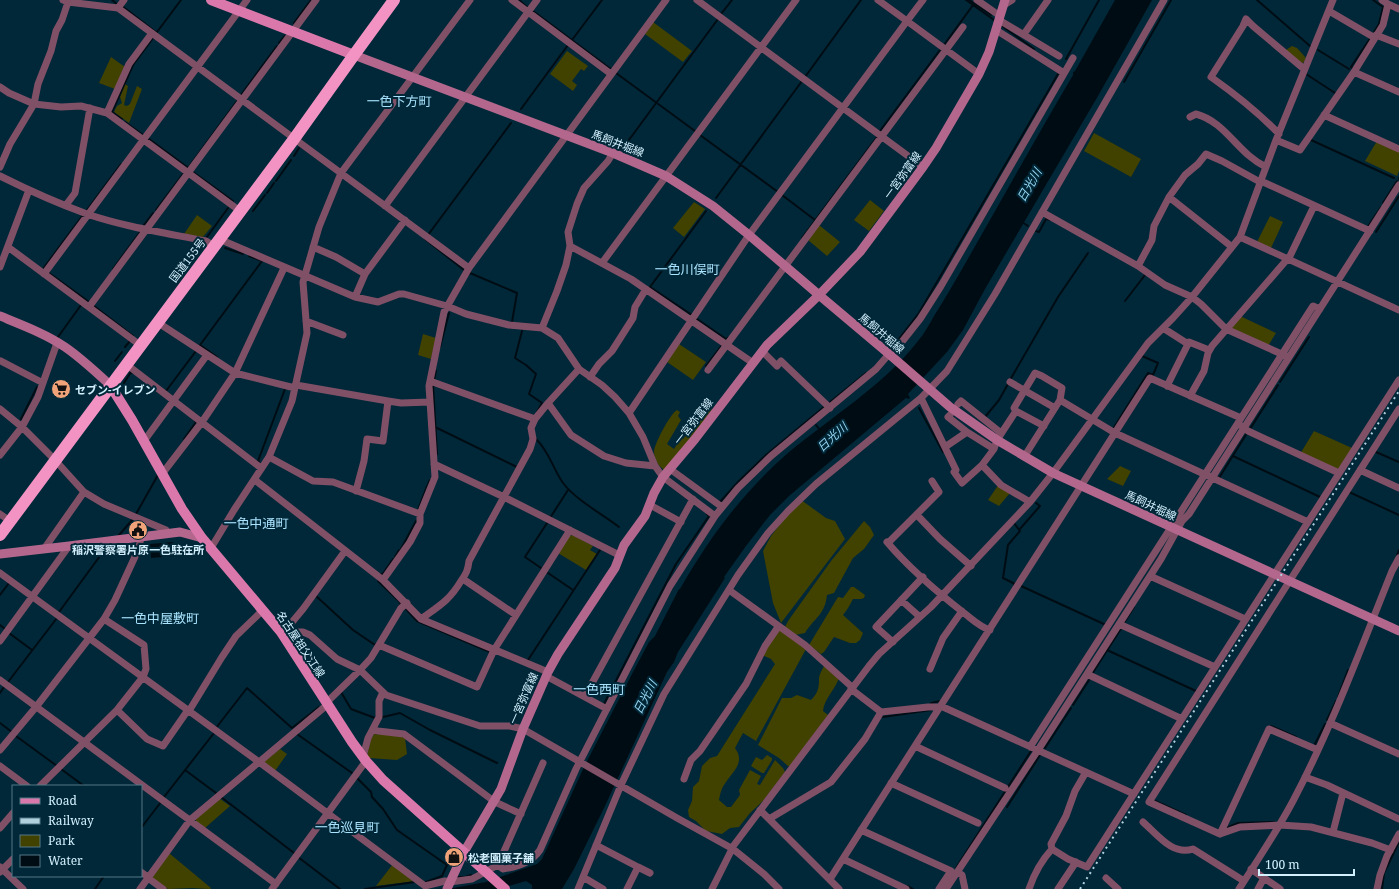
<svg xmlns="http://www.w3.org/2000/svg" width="1399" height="889" font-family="'Noto Serif','Noto Sans JP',serif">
	<rect width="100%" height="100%" fill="#002838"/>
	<!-- green -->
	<path fill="#414100" d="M653,22l39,29 -9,11 -38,-28z
		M1292,46l5,2 9,10 -2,4 -3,2 -15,-14z
		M567,51l21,15 -4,5 -3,-2 -9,12 5,4 -4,6 -23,-17z
		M111,57l14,10 -10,22 -16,-6z
		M125,84l3,2 -4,19 3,1 3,-2 7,-18 5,3 -13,34 -15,-11 3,-6 5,-3 -2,-6z
		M1094,133l47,26 -10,18 -47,-26z
		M1377,141l22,11v19l-2,5 -32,-15z
		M870,200l14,11 -15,20 -15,-11z
		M694,202l11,7 -21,28 -11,-9z
		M197,215l15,11 -9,11 -19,-3z
		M1270,216l13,6 -12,26 -14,-6z
		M819,225l21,17 -13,14 -19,-16z
		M1240,316l36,17 -8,13 -37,-17z
		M423,334l13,4 -5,21 -13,-4z
		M679,344l27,18 -13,18 -26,-18z
		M707,403l5,7 -10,14 -38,46c-6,-5 -10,-10 -10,-19 1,-8 16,-37 23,-41l3,2 -2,4 3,4 -14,24 7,5 7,-11 2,1 4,-5 -2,-3 5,-8z
		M1314,431l38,17 -13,20 -4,2 -35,-16z
		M1120,466l11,5 -8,15 -16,-7z
		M999,484l11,9 -11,13 -11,-6z
		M800,501l4,1 22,16 9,3 10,18 -64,84 -8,-20 -10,-52 8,-15 18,-23z
		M864,521l6,6 4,8 -10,14 -11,9 -19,35 -7,2c-2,20 -13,23 -22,38l-10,2 -10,-8 3,-6 43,-60z
		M573,535l20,11 -3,4 7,4 -11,16 -28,-17 11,-17z
		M851,587h3l11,8 -1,3 -3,1h-8c-3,6 -6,11 -10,16l20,18 -3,7 -4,3h-6l-16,-6 -10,15 -3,2 -12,-9 29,-48 5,1z
		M779,629l27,20 -50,92 -13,-8 -8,15c11,15 -3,24 -11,37 -3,4 -4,10 -5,15l8,7h4l9,-12 -1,-5 11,-20 11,6 -4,8 3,1 15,-25 8,8 2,4 -22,29 -13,12 -11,14 -9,1 -8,6 -16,-3 -10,-10 -7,-4 -1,-7 4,-9 1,-14 6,-6 3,-15 8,-8 7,-2 58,-92 -4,-5 -9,-4z
		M824,666l15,12c-4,12 -15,21 -16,33l5,4 -38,51h-2l-9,-8 -21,-13 24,-47h9l6,-3 14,5c7,-7 8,-12 8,-21 0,-4 3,-9 5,-13z
		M374,734l29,2 2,2 2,16 -10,6 -28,-2 -2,-2 4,-17z
		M280,749l7,5 -12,17 -10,-8v-2z
		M767,755l5,3v2l-8,13h-2l-11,-7 5,-9 6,3z
		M219,798l11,8 -25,22 -9,-7v-3z
		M169,853l42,35 -1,1 -18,-1 -24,1 -16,-11z
		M393,864l23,17 -40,5z"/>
	<!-- water -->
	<path fill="#000c14" d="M1115,0h37l-54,96 -113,193 -22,41 -16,22 -39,42 2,4 -1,1 -3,-1 -117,98 -19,19 -24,31 -22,31 1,1 -47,74 -4,10 -7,10 -62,134 -31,63 -12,20h-30v-4l-6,-4 -27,8h-64l18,-1 33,-6 51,-18 5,-5 42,-92 48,-93 17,-32 6,-6 24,-47h1c29,-51 63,-97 108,-136 43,-36 95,-67 130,-112 6,-7 11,-16 16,-25 14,-22 27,-45 40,-68 33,-58 65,-115 99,-173v-3l2,-1z
		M173,542l1,14 -23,2 -1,-14z"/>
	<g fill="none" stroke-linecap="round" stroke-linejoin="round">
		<!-- stream -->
		<path stroke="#000c14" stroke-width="2" d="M112,0l5,4
			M519,0l8,7
			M966,0l28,20
			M969,0l22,15
			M1257,0l53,46
			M1373,0l10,7 -4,17 -5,8
			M122,6l35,27
			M533,11l79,59
			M721,14l11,-14
			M294,23l17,-23
			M1002,26l32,23
			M157,32l24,-32
			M572,40l30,-40
			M279,43l6,-7
			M944,45l29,-40
			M1318,50l31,19
			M1066,59l33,-59
			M1353,68l-2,-1 20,-30
			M616,73l79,58
			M1306,74l29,19
			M805,77l56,-77
			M1124,82l47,-82
			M241,95l36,-49
			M521,109l47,-64
			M122,119l-10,-7 21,-47 20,-27
			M125,122l18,13
			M880,131l60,-81
			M700,135l78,57
			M149,139l38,28
			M1311,140l83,38
			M623,148l95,-129
			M294,156l5,-8
			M188,168l49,-67
			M193,172l40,29
			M1399,179v-1
			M276,181l15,-21
			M267,193l7,-10
			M782,195l33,25
			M716,198l86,-117
			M1383,203l14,-22
			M87,210l34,-46
			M156,210l27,-36
			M253,211l12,-16
			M1022,222l6,4
			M144,225l9,-12
			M1367,228l14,-21
			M1036,231l3,1 7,-13 4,1
			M1376,232l23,-36
			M428,235l83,-112
			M207,237l21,-29
			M802,238l75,-101
			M425,239l39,31
			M225,248l18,6
			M43,269l40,-54
			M113,269l27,-37
			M49,273l40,29
			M469,274l1,-1 47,20 -5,29
			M1125,301l20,-26
			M94,306l39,30
			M692,315l-42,-28 56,-76
			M697,319l29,20 3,-2
			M522,331l-7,27 11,7 10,9 -7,20 13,9 -5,9
			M884,334l11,10 24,-31 139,-239
			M58,337l23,-32
			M125,347l5,-6
			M440,347l9,-34
			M217,357l-17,-12 62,-84 -13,-5
			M115,361l7,-9
			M706,366l16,-21
			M434,380l2,-9
			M1010,380l48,-83 30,-44
			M1280,382l29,-45
			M124,383l7,-11 1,1
			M433,385l4,69
			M166,391l30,-40
			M829,403l37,-30
			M919,408l24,44
			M985,417l14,-17 9,-16
			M21,419l16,-32
			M816,425l4,5
			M435,427l82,40
			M1113,429l35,-56 5,2 5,-12 -16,-7
			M1250,429l28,-44
			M184,439l12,-17 -1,-1
			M536,439c13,12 17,30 27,44 14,18 38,30 56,44
			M1376,452l23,10
			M1233,456l87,41
			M259,462l-1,-1 27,-72
			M1219,478l28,-45
			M428,484l2,-4
			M1349,492l50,23
			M720,502l19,-21 27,-26 58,-48
			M418,510l9,-24
			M136,514l22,-39
			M550,518l18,-28
			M1014,523l6,8 -12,14 -5,33 12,6 -1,1
			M1019,530l21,-24 -4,-3
			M119,535l15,-17
			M401,549l15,-28
			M1397,555l2,-5
			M395,557l4,-7
			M541,568l-16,-11 22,-34
			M548,573l25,17
			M381,574l1,1 11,-16
			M378,581l23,22 -2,3
			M1021,586l85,39
			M0,595l9,-12
			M316,596l37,34 22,15 1,-1
			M406,609l11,12 73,31
			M59,612l49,-67
			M1124,623l10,-16
			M0,625l5,4
			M9,633l23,17
			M1107,650l89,41
			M528,660l72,-110
			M1092,674l30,-47
			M8,682l49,-64
			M341,692l10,17 24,9
			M0,693l4,-6
			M1338,697l10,-27
			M931,703l9,-2
			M604,704l72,-140 33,-48 -2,-2
			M1073,705l16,-25
			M383,717l17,-4 30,17 67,33
			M883,717l48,-7
			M1327,720l9,-19
			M0,723l12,9
			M1271,726l25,11
			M216,728l31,-40 45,40 27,-21
			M297,734l55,39
			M16,736l41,30
			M1314,746l11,-22
			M1045,748l26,-40
			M61,769l23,17
			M185,770l31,23
			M357,778l14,14 1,5 11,12 14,21 50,35 -5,11 -16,6
			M164,797l50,-64
			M221,797l73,56
			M1153,800l33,15
			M1007,807l33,-52
			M141,828l20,-26
			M1226,828l12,-5 36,-1
			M298,857l42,32
			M956,868l75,-117
			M458,877h7l6,-2
			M907,886l6,3
			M95,889l9,-13
			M365,889l50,-7
			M1382,889l2,-16 15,-31"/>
		<!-- street -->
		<path stroke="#805067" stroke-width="7" d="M63,0l5,2 50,6 351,260
			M512,0l99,74
			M697,0l226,167
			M923,0l-16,21 72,53
			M977,0l23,16
			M1388,4l11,5
			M1004,5l8,-5
			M118,8l6,-8
			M1329,11l46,27
			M999,20l60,36
			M996,30l68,43
			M1024,34l24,-34
			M1376,35l23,9
			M1354,72l45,20
			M0,87l9,6 25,11 27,3 20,-1 26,7 133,98
			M107,113l22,-49 23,-31
			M1324,115l75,34
			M1190,117l6,-3c30,8 42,40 70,53
			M1279,134c-20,-21 -44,-40 -68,-57l32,-51 3,-7 7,7 51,43
			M1276,140l24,10 54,-78 29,-47 5,-21 -6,-4
			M0,167l10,-23 24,-40 4,-20 13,-33 5,-20 6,-11 6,-18
			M0,176c28,14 57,27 87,38 38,13 79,19 119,27l8,5
			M1261,181l109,50
			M1169,197l63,50
			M66,205l9,-12 15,-85
			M385,206l152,-206
			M1042,212l96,54 27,19 27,12 9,7 25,25 60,27
			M1240,237l159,73
			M219,239l136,58 23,5 21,-8h5l43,12 19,8 43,11 33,3 16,10 21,31 23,16 13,12 14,16 14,24 12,29 8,11 52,39
			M570,246l61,33 122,84
			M8,247l132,98
			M313,247l23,10 29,17
			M602,263l194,-263
			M1138,266l14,-26 2,-14 15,-29 16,-22 13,-11 8,-10 16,7 38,21
			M0,267l29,-77
			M44,274l203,-274
			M355,297l10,-23 40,-54
			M89,307l227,-307
			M306,321l37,14
			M157,322l78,51 60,15
			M542,328l15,-37 9,-26 4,-19 -2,-14 9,-28 7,-16 24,-27 5,-8
			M1163,328l25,16
			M762,351l15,15 4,-5 49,47
			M1,361l42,22
			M126,364l135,104
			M708,370l255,-343
			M590,377l9,-13 13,-13 21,-33 2,-11 11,-18
			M430,381l105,38
			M1010,382l45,26
			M296,385l92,16 13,2 29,-1
			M1167,386l22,-44 20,8
			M1190,396l14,-25 4,-18 4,-7 78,-90 24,-50
			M921,398l35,72 -2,2 8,11 20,-18 12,-16 3,-9 19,-29
			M1060,400l55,33 193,89
			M548,403l23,32 33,21 22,7 29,3
			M958,404l3,-3 40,32
			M0,409l22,18 33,33 29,32 20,12 62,26 1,3
			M629,413l120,-178 158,-214 -29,-21
			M950,415l-2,2 19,15 27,17
			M1240,425l8,6 91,42
			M144,441l63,-86
			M945,447l22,-15
			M0,455l22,-28 16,-30 19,-54
			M269,457l44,24 20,1 87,32
			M1024,457l36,-57 2,-12 -20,-12 -7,-3 -21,35 2,3 28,15
			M434,464l70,33 115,58
			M982,465l19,20 29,17
			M670,469l52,38
			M1360,470l39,18
			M162,474l40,-52 33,-49 49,-105
			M255,480l128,100 38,39 127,53
			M356,491l8,-30 3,-22 16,2 5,-40
			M650,505l31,17
			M0,514l10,7
			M917,515l23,24 31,27
			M887,542c22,26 50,50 77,71 8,6 16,14 26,17
			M888,543l51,-51 -7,-11
			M211,548l23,-38 35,-53 23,-56 15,-68 -4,-51 16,-55 22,-54 129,-173
			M44,549l40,-57
			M0,573l259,189 166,124 20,-5 5,1 22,-3 26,-14 5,4c14,-2 29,-7 37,-19l36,-81 94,-183 45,-70 23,-28 33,-32 105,-87 13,-15 8,-6 23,-29 21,-33 132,-228
			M1150,576l95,43
			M463,579l53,36
			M383,580l27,-38 10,-19v-9l15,-37 -6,-91 15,-74 25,-44 197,-268
			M729,590l76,55 48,43
			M901,600l19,17
			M421,619c18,-13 28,-18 40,-38 5,-7 7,-11 8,-20l61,-112 3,-10 -2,-11 4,-9 13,-16 31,-34
			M1119,624l96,43
			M281,631l7,-4 15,-18 42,-58
			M281,632h22l7,3 27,24 23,11 26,25 94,31h30l13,3 154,89 56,31 31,25 15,15
			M0,641l69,-95
			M893,642l-17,-15 47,-50
			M379,645l98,42 17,-37 76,-120
			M930,669l13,-31 19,-27
			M1087,674l95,45
			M546,676l61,33
			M0,680l276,204
			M851,689l30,23 47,-5h15l191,87
			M585,696l108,-197
			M326,703l34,-33 11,-12 30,-50 6,-5
			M117,710l30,29 16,7 25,-36
			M189,711l33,-54 14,-21 27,-26
			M1330,723l69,31
			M373,729l5,2 26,3 91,68 26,12
			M915,746l90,42
			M1030,747l283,-441 7,3
			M0,750l36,-43 68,-88 11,-19 24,-52 2,-11
			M363,757l5,-19 11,-21v-16l4,-9
			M0,766l27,20
			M1305,777l22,8 72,34
			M684,779l7,-19 9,-9 46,-67 19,-38 13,-19
			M891,783l87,40
			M40,786l77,-76 26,-33 3,-8 -2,-24 -40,-26
			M760,810l79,79
			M769,819l62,-37 34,-43 16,-27
			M1143,822c14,12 29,34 50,27l51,32
			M0,828l13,-15
			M861,830l90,41 -12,18
			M1333,832l10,-39
			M1220,834l49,-105 49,21
			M596,845l42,22 -11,22
			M1052,849l-1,-5 15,-28 9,-25 11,-19
			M1390,851l-2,-2 -16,-6 -61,-16 -31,-2 -40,2 -20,7 -71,-32 250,-393
			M843,859l63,30
			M498,865l45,-102
			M0,867l23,22
			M638,867l12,6
			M1251,869l29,20
			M0,872l13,-13
			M141,872l7,5
			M957,872l5,3 3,14
			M583,877l20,12
			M148,878l15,11
			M1106,878l12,11
			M830,879l320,-501 91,40
			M140,889l50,-69 137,-115
			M272,889l94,-128
			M578,889l43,-104 43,-91 74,-119 30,-42 20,-22 28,-27 105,-86 26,-27 48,-77 169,-294
			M712,889l22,-44 135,-179 10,-12 52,-47 99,-105 23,-29 95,-130 25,-25 19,-21 48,-60 36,-97 57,-140
			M946,889l92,-139 123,-191 21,-38 7,-7 210,-329
			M1029,889c5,-15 12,-28 23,-40l16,10 19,8 312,-487
			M1058,889l18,-27
			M1239,889c19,-29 38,-58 54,-88 39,-74 68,-153 99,-230l7,-13
			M1258,889l6,-11
			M1377,889l3,-14 7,-19 12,-22"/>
		<!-- secondary -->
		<path stroke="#b3678d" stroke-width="9" d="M354,55l259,98 53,23 47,30 36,29 70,60 70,59 61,53 47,33 56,33 346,158
			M0,316c22,9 46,18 65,31 16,11 31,25 45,38
			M0,554l69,-8 111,-14 22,6
			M447,889l17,-37 37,-63 22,-60 25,-57 10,-18 57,-86 9,-23 21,-29 9,-23 9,-16 32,-38 72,-94 52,-50 41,-43 63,-85 13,-19 43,-74 10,-22 16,-52"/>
		<!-- primary -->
		<path stroke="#db78ab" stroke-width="10" d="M211,0l143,55
			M110,385l22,35 50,89 20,29 79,94 71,110 14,19 17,19 122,109"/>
		<!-- highway -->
		<path stroke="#f293c3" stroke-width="12" d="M0,535l294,-396 60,-84 40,-55"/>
		<!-- rail -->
		<path stroke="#b1d0de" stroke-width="2" stroke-dasharray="2 4" stroke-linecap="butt" d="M1080,889l319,-498"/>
	</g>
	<!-- icons -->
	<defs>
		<g id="supermarket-disc" transform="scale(1)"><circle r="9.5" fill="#f0a278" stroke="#002838"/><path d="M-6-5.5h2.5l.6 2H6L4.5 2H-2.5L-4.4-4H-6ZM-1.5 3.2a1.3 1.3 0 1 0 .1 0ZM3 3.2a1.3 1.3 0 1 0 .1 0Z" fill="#111"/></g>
		<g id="civic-disc" transform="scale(1)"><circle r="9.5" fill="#f0a278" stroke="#002838"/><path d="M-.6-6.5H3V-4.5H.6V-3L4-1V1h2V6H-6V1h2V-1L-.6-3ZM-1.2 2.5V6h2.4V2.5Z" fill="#111"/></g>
		<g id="shop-disc" transform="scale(1)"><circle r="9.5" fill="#f0a278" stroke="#002838"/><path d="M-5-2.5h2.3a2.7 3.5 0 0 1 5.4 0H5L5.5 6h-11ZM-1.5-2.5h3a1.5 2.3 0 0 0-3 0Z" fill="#111"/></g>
	</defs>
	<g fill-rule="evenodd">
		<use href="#supermarket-disc" x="61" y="389"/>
		<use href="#civic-disc" x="138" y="530"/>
		<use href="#shop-disc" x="454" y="857"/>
	</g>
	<g text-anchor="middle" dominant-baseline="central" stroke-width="4" stroke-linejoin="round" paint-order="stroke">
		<!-- street labels -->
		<g font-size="11" fill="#d3f0fe" stroke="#002838">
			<text transform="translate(618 143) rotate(21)">馬飼井堀線</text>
			<text transform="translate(902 175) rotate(-54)">一宮弥富線</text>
			<text transform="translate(187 260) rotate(-53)">国道155号</text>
			<text transform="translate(882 333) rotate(40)">馬飼井堀線</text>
			<text transform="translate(693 421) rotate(-52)">一宮弥富線</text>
			<text transform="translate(1151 505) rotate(25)">馬飼井堀線</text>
			<text transform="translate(301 644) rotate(56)">名古屋祖父江線</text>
			<text transform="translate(523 698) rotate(-66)">一宮弥富線</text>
		</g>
		<!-- poi labels -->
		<g font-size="11" font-weight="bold" fill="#d3f0fe" stroke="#002838" text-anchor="start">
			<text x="75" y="389">セブン-イレブン</text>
			<text x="138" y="549" text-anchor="middle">稲沢警察署片原一色駐在所</text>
			<text x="468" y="857">松老園菓子舗</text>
		</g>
		<!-- water labels -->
		<g font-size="12" font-style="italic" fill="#98d7f4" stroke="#002838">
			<text transform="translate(1029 185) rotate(-60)">日光川</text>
			<text transform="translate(832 437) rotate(-42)">日光川</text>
			<text transform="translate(645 697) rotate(-63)">日光川</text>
		</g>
		<!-- quarter labels -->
		<g font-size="13" fill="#a9e3fe" stroke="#002838">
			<text x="399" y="101">一色下方町</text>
			<text x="687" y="269">一色川俣町</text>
			<text x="256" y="523">一色中通町</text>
			<text x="160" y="618">一色中屋敷町</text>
			<text x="599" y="689">一色西町</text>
			<text x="347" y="827">一色巡見町</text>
		</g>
	</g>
	<!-- legend -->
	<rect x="12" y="785" width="130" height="92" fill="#002838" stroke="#547887"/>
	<rect x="20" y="798" width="20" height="6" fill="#db78ab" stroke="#547887"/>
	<text x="48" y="805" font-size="12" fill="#d3f0fe">Road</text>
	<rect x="20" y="818" width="20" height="6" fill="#b1d0de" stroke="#547887"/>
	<text x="48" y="825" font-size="12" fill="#d3f0fe">Railway</text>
	<rect x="20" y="835" width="20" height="12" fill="#414100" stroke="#547887"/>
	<text x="48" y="845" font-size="12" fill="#d3f0fe">Park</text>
	<rect x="20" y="855" width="20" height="12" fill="#000c14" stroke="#547887"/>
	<text x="48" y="865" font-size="12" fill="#d3f0fe">Water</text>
	<!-- scale -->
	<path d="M1259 869v6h95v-6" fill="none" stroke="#d3f0fe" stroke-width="2"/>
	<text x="1265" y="869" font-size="12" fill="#d3f0fe" stroke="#002838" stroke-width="3" paint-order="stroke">100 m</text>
</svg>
